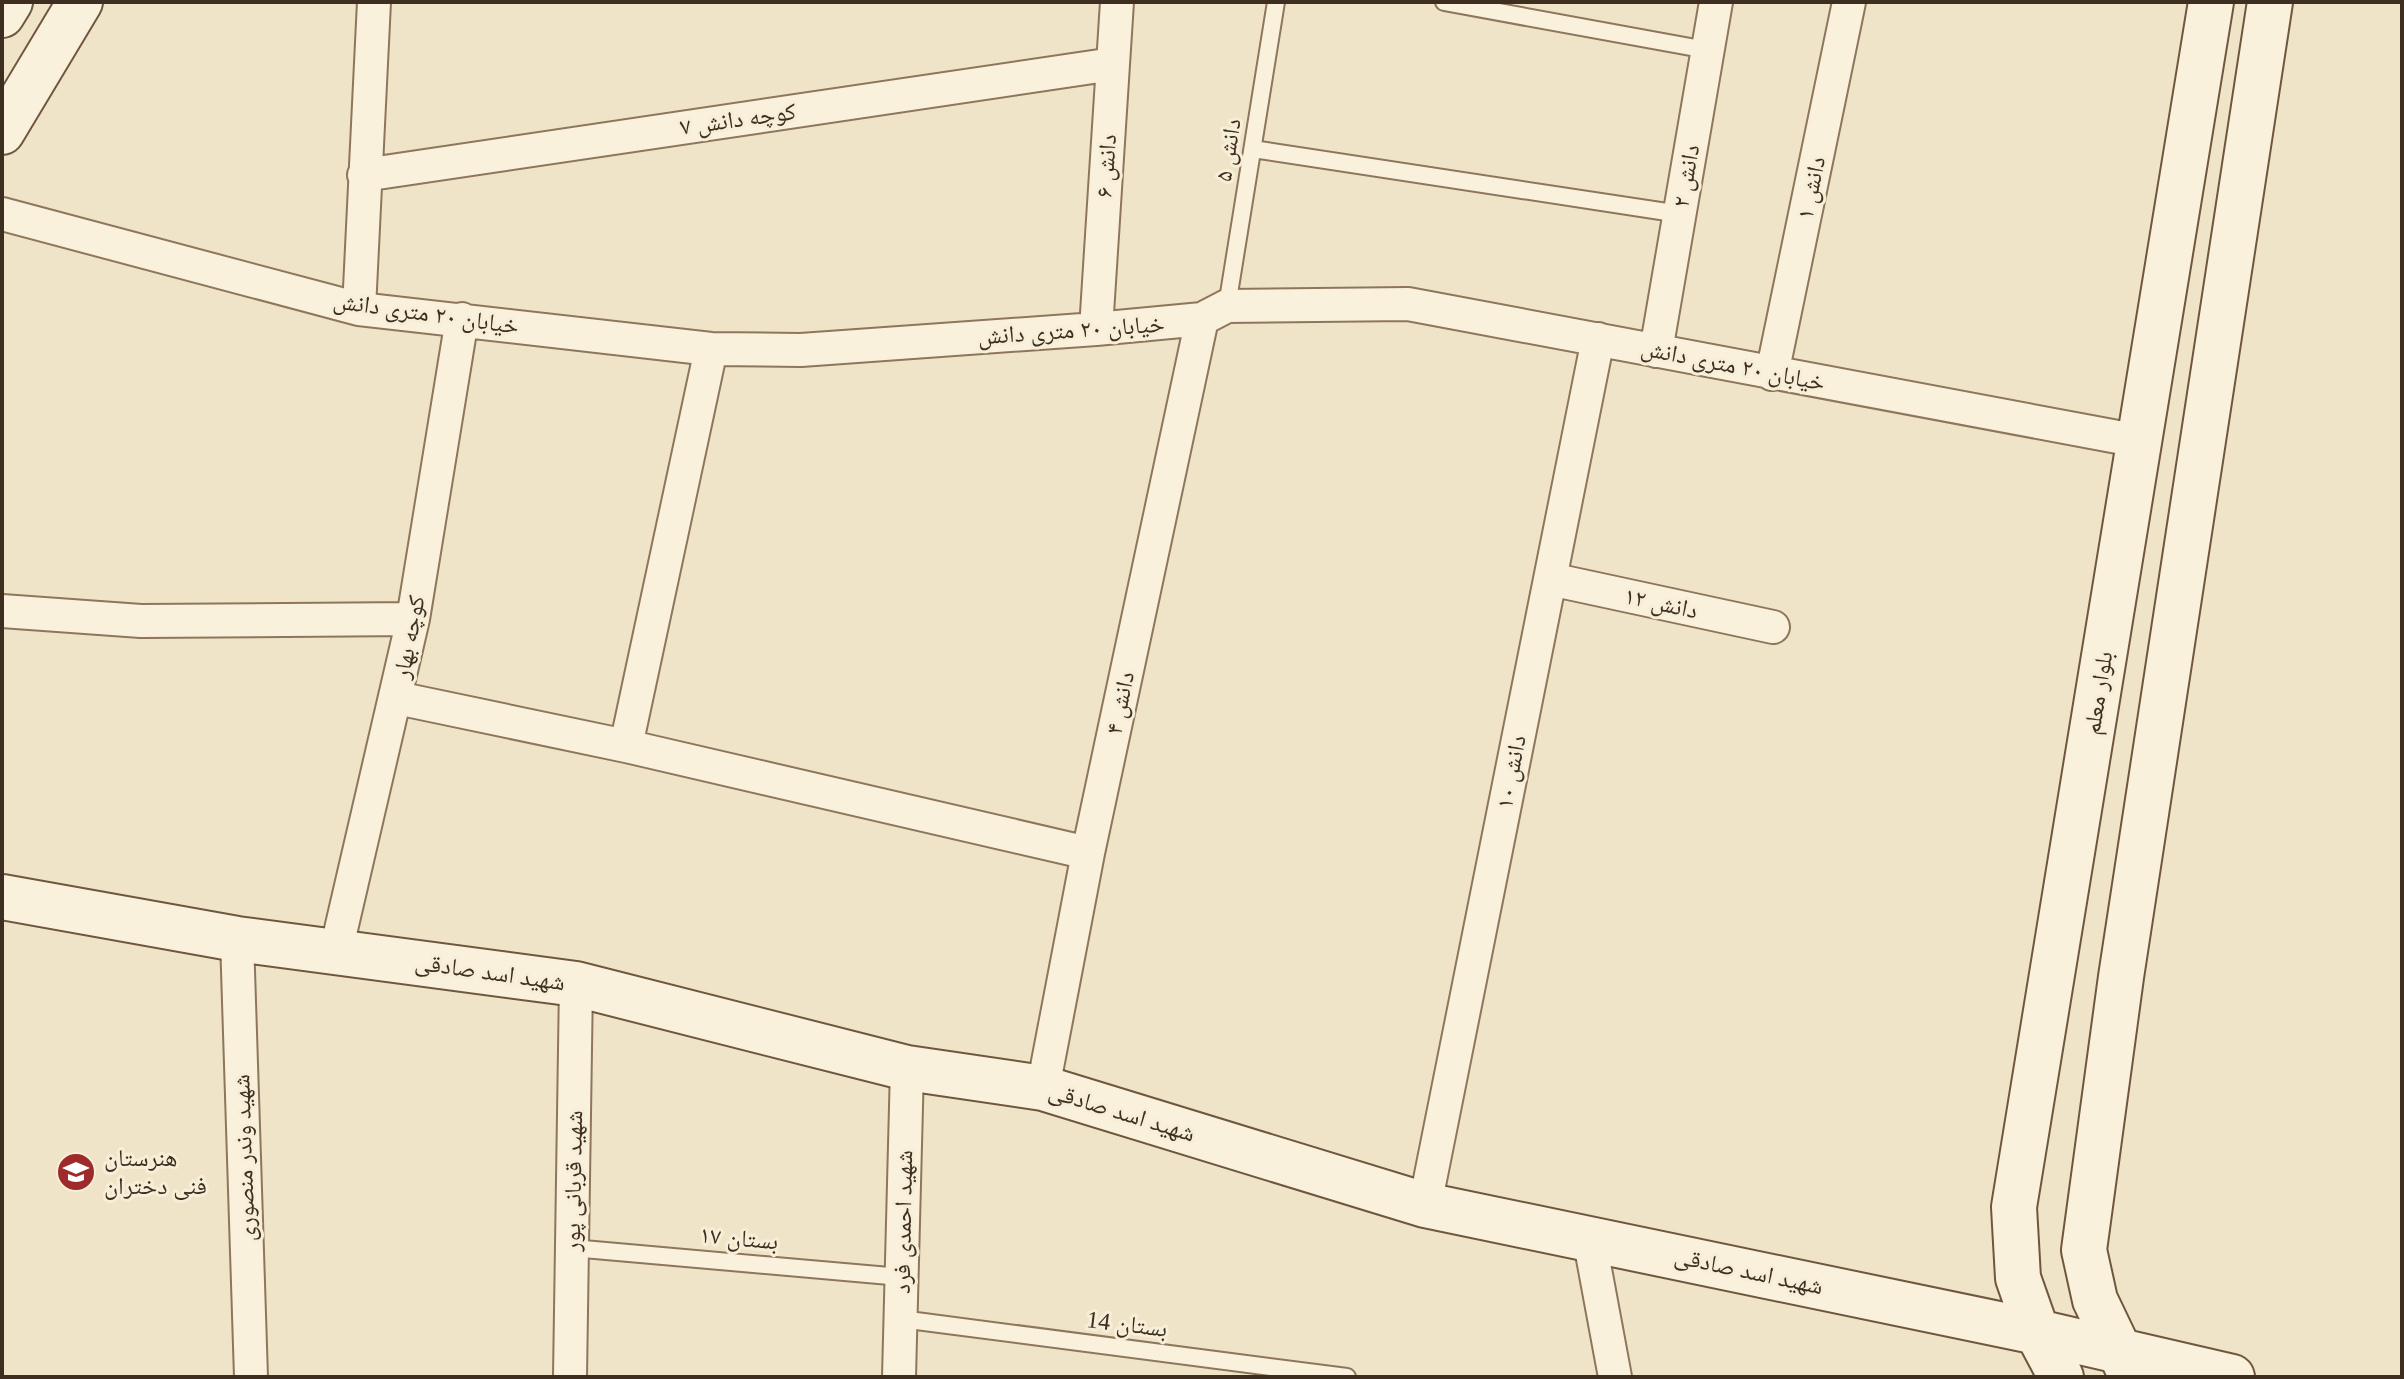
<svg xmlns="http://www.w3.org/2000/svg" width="2404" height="1379" font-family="'Times New Roman','Noto Naskh Arabic',serif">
	<rect width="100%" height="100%" fill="#f0e4c8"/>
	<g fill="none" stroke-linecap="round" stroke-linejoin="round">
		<!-- lane casing -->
		<g stroke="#8d765c" stroke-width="20">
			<path id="lane" d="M1444,2l263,48
				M1253,149l427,65
				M1227,306l49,-304
				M572,1248l329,29
				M901,1319l446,58"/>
		</g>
		<!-- street casing -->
		<g stroke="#8d765c" stroke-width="36">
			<path id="street" d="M364,175l749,-111
				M2,214l357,95 352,40 90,1 295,-21 106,-10 25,-13 181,-2 731,137
				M359,309l15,-307
				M1096,329l21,-327
				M1656,351l60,-349
				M1772,374l77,-372
				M1550,579l223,48
				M2,611l139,10 272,-2
				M397,698l229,48 462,107
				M626,746l85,-397
				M237,939l14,438
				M336,951l77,-332 49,-300
				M1043,1088l45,-235 114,-534
				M1425,1205l173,-866
				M1589,1237l26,140
				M570,1377l6,-393
				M899,1377l8,-309"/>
		</g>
		<!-- secondary casing -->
		<g stroke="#6f573f" stroke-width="48">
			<path id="secondary" d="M2,15l8,-13
				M2,132l78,-130
				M2,897l235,42 339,45 331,84 136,20 382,117 612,127 195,45
				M2129,1371l-34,-71 -11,-50 37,-273 149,-975
				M2061,1377l-24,-45 -19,-54 -4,-71 197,-1205"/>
		</g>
		<!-- lane -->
		<use href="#lane" stroke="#faf1dc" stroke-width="16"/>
		<!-- street -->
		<use href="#street" stroke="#faf1dc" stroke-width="32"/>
		<!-- secondary -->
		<use href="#secondary" stroke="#faf1dc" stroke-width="44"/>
	</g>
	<!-- icons -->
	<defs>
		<g id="school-disc" transform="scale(2)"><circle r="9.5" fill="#9e2a2b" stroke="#f7eed8"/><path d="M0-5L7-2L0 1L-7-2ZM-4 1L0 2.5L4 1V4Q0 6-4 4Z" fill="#fff"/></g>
	</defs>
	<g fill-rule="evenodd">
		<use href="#school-disc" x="76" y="1172"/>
	</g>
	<g text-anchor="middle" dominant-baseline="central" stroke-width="6" stroke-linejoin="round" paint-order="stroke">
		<!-- street labels -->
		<g font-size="24" fill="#3d2e20" stroke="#f7eed8">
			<text transform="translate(738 119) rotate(-8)">کوچه دانش ۷</text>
			<text transform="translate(1228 150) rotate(-81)">دانش ۵</text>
			<text transform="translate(1106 166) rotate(-86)">دانش ۶</text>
			<text transform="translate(1686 176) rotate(-80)">دانش ۲</text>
			<text transform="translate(1811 188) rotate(-78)">دانش ۱</text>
			<text transform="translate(426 313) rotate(8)">خیابان ۲۰ متری دانش</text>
			<text transform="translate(1071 330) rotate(-4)">خیابان ۲۰ متری دانش</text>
			<text transform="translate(1733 365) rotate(11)">خیابان ۲۰ متری دانش</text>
			<text transform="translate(1661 603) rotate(12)">دانش ۱۲</text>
			<text transform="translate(409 637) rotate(-79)">کوچه بهار</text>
			<text transform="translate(2098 693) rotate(-81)">بلوار معلم</text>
			<text transform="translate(1120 703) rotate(-78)">دانش ۴</text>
			<text transform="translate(1511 772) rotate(-79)">دانش ۱۰</text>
			<text transform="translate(490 972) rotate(8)">شهید اسد صادقی</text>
			<text transform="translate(1122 1112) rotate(17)">شهید اسد صادقی</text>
			<text transform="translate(244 1158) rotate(-92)">شهید وندر منصوری</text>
			<text transform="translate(573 1181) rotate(-89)">شهید قربانی پور</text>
			<text transform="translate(903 1222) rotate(-89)">شهید احمدی فرد</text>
			<text transform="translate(739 1238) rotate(5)">بستان ۱۷</text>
			<text transform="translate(1749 1271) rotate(12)">شهید اسد صادقی</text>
			<text transform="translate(1127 1324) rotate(7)">بستان 14</text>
		</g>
		<!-- poi labels -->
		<g font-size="24" fill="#3d2e20" stroke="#f7eed8" text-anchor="start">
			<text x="104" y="1158">هنرستان<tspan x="104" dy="28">فنی دختران</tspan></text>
		</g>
	</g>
	<!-- border -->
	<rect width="2404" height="1379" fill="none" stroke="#3d2e20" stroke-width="8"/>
</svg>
